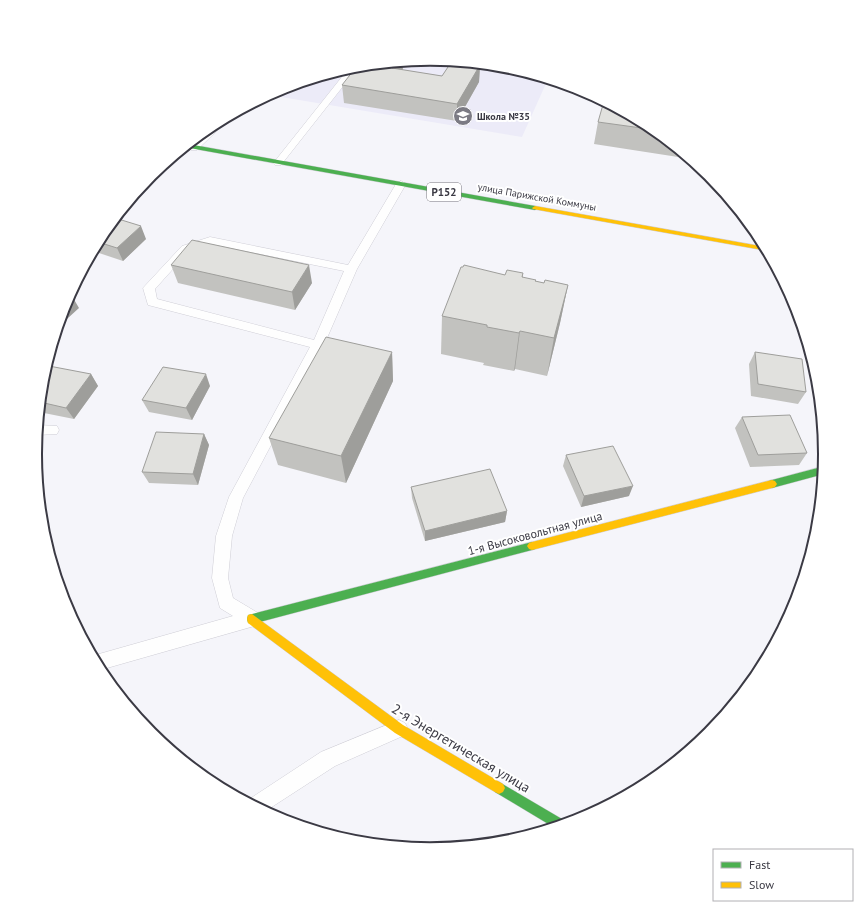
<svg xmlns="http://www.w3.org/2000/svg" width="861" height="909" font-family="'PT Sans',sans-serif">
	<rect width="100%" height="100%" fill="#f5f5fa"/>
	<!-- built -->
	<path fill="#ecebf8" d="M431,59l77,8 40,12 -26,58 -253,-42 10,-6 75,-22z"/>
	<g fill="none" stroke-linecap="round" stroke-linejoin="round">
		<!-- lane casing -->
		<g stroke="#cfced6" stroke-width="1">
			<path id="lane" d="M434,59l-3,5h-6l-1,-2 2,-2z
				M359,66l-78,99h-6l-2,-2 2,-2 74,-93z
				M227,117l2,2 -2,2 -30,29h-6l-2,-2 24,-24z
				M401,181l5,3 -49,85 -33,76 -81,153 -11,38 -4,42 5,20 25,15 2,6 -2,6 -158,45 -8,-14 141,-40 -13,-8 -8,-30 4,-42 13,-39 81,-150 -162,-42 -5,-17 39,-42 28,-9 138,28 48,-81zM211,244l133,27 -30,69 -157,-41 -2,-10 35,-39z
				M38,425l19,1 2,4 -2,4 -20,1z
				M399,720l6,3 3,6 -3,6 -70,31 -71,46 -17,-9 1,-3 73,-48z"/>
		</g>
		<!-- fast casing -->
		<g stroke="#cfced6" stroke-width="1">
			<path id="fast" d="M188,144l347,62 3,2 -3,2 -351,-63z
				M825,466l-1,8 -52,14 -3,-1 -2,-3 2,-3 3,-1z
				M532,542l3,1 2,3 -2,3 -3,1 -280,74 -4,-1 -1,-4 1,-4 4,-1z
				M499,782l68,40 1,2 -13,4 -60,-36 -2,-4 2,-4z"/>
		</g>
		<!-- slow casing -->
		<g stroke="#cfced6" stroke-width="1">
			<path id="slow" d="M535,206l231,41 2,4 -235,-42 -1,-1z
				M772,480l3,1 2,3 -2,3 -3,1 -240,62 -3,-1 -2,-3 2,-3 3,-1z
				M252,614l151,111 100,59 2,4 -2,4 -4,2 -4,-2 -100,-59 -147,-110 -1,-4 1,-4z"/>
		</g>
		<!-- lane -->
		<use href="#lane" fill="#fefefe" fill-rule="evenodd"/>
		<!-- fast -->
		<use href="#fast" fill="#4caf50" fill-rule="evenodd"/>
		<!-- slow -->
		<use href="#slow" fill="#ffc107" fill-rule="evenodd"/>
	</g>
	<!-- wall -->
	<path fill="#c2c2bf" d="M436,60l45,4 -1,2 -1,16 -22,39 -113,-18 -2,-18 60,-23 1,8 39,6 7,-10 -13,-2z
		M598,122l52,4 41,33 -97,-15z
		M102,235l44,4 -23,22 -30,-10z
		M171,265l141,18 -17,27 -117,-27z
		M523,273v5l12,3 9,2 24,2 -8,38 -13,53 -32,-7 -1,2 -31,-6 1,-2 -43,-9 1,-38 63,-41z
		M392,352l1,29 -47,102 -68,-18 -9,-27z
		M755,352l51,40 -8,12 -47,-8 -2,-32z
		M91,374l7,12 -24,33 -35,-7 4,-35z
		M210,386l-18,34 -43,-8 -7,-12z
		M742,417l65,36 -8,12 -49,2 -15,-39z
		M204,434l5,11 -11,40 -49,-2 -7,-11z
		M566,455l63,41 -48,11 -18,-41z
		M411,487l96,24 -2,11 -80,19 -13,-43z"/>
	<!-- shaded-wall -->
	<path fill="#9e9e9b" d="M396,62h6l1,9 -11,-3z
		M472,63l9,1 -1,2 -1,16 -22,39v-17z
		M141,226l5,13 -23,22 -6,-13z
		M309,265l3,18 -17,27 -3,-18z
		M568,285l-8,38 -13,53 7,-38z
		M72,296l7,12 -22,20 8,-25z
		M520,331l-5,38 -1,2 5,-38z
		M392,352l1,29 -47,102 -5,-27z
		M91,374l7,12 -24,33 -8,-11z
		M206,374l4,12 -18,34 -6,-12z
		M204,434l5,11 -11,40 -5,-11z
		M633,486l-4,10 -48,11 3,-11z
		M507,511l-2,11 -80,19v-10z"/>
	<!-- building -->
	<path fill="#e1e1de" stroke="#9e9e9b" d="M452,61l20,2 -1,1 9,1 -23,39 -115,-19 15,-19 39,-4 -4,6 50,8z
		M604,101l46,25 6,4 -58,-8z
		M115,218l26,8 -24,22 -19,-6 4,-7z
		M192,240l117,25 -17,27 -121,-27z
		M464,265l41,10 2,-5 16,3 -1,4 14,3 -1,1 9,2 1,-3 23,5 -14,53 -34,-7 -1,2 -32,-6v-2l-45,-9 19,-49h2z
		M70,295l2,1 -6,5z
		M326,337l66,15 -51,104 -72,-18z
		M755,352l47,7 4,33 -48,-8z
		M49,366l42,8 -25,34 -26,-6 3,-25 1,-5z
		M163,367l43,7 -20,34 -44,-8z
		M790,415l17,38 -49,2 -16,-38z
		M156,432l48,2 -11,40 -51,-2z
		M613,446l20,40 -49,10 -18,-41z
		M490,469l17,42 -82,20 -14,-44z
		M453,842l10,5 -12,1z"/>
	<!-- icons -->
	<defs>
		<g id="school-disc" transform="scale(1)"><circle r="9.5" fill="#7c7b84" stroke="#fff"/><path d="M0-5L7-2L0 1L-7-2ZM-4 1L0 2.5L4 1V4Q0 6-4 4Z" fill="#fff"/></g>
	</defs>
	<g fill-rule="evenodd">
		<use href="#school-disc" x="463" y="116"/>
	</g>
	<g text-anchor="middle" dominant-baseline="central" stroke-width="4" stroke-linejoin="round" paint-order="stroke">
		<!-- far-poi labels -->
		<g font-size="10" font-weight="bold" fill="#3b3a44" stroke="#fff" text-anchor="start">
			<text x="477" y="116">Школа №35</text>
		</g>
		<!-- far-street labels -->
		<g font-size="10" fill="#3b3a44" stroke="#fff">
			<text transform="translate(537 197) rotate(10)">улица Парижской Коммуны</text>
		</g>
		<!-- shield labels -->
		<rect fill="#fff" stroke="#76757c" stroke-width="1" x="427" y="183" width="34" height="18" rx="3"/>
		<g font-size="11" font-weight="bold" fill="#3b3a44">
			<text x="444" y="192">Р152</text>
		</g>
		<!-- street labels -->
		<g font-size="12" fill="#3b3a44" stroke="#fff">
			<text transform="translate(535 533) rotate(-15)">1-я Высоковольтная улица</text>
		</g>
		<!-- near-street labels -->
		<g font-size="14" fill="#3b3a44" stroke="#fff">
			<text transform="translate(461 748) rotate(31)">2-я Энергетическая улица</text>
		</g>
	</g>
	<!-- crop -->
	<path d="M0 0H861V909H0ZM42 454a388 388 0 1 1 776 0a388 388 0 1 1-776 0Z" fill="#fff" fill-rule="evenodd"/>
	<path fill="none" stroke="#3b3a44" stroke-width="2" d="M42 454a388 388 0 1 1 776 0a388 388 0 1 1-776 0Z"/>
	<!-- legend -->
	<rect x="713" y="849" width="140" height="52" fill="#ffffff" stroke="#b1b0b4"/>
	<rect x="721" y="862" width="20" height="6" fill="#4caf50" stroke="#b1b0b4"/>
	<text x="749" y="869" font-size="12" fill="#3b3a44">Fast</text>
	<rect x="721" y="882" width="20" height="6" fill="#ffc107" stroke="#b1b0b4"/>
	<text x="749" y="889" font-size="12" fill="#3b3a44">Slow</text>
</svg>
